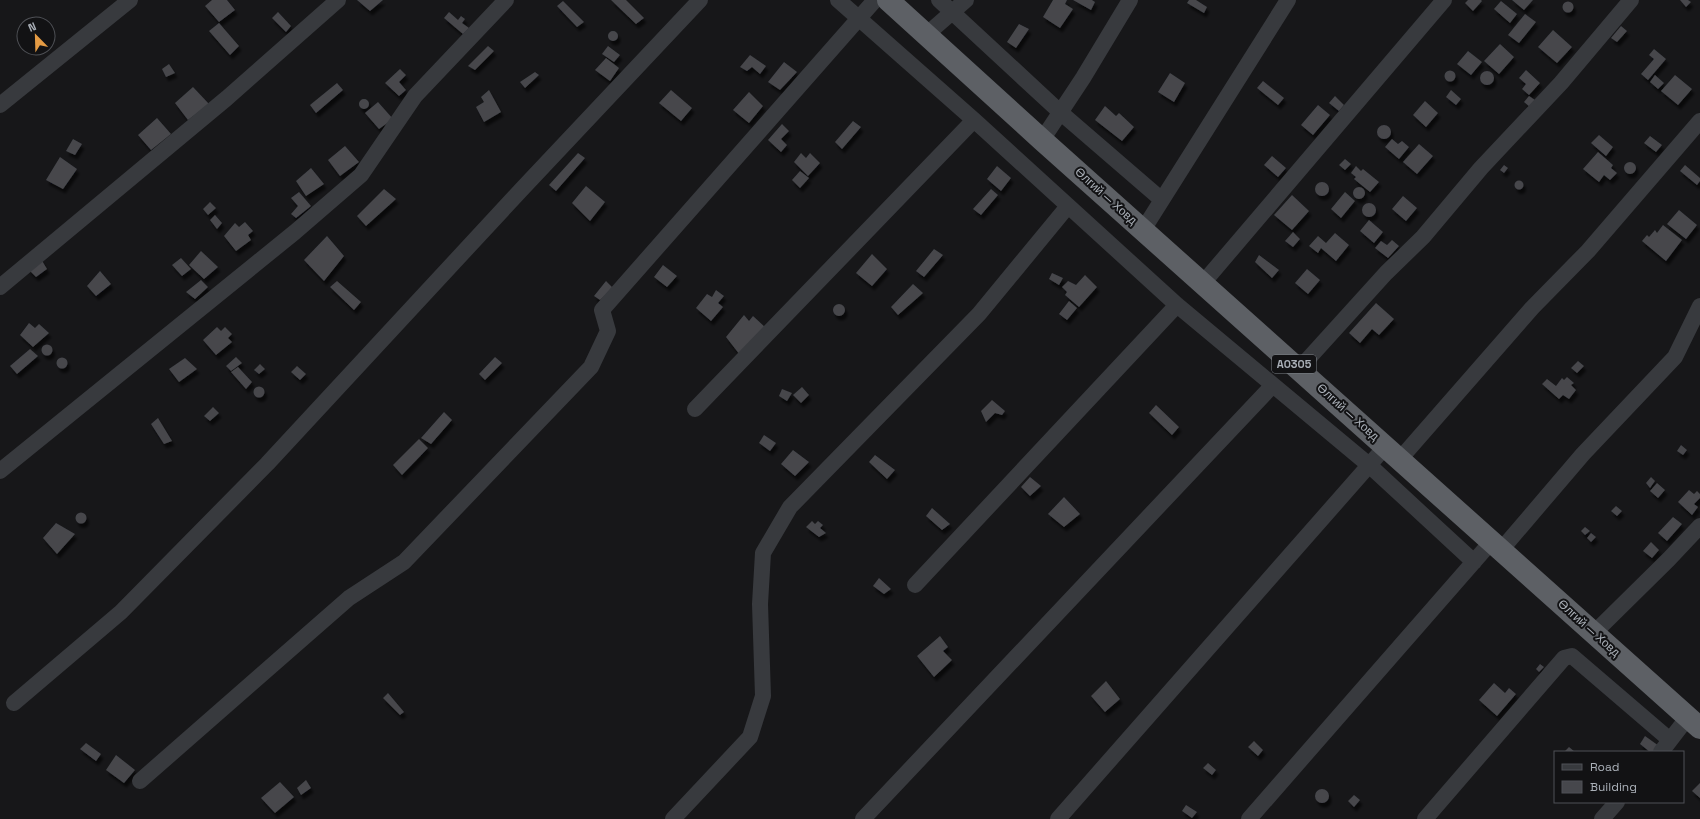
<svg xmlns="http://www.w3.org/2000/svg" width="1700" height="819" font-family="'Space Grotesk',sans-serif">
	<defs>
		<filter id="shadow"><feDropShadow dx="2.5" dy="4.5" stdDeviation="1" flood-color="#0009"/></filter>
	</defs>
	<rect width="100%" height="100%" fill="#171719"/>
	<!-- building -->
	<path fill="#46474c" filter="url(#shadow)" d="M212,0h15l8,10 -16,12 -14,-16z
		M357,0h26l-13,11z
		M611,0h15l18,18 -8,6z
		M1053,0h14l-2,4 8,5 -13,19 -17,-11z
		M1073,0h19l3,2 -4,8z
		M1189,0h7l11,7 -3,6 -17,-10z
		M1468,0h13l1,1 -9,10 -8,-8z
		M1512,0h21l-9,10z
		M1680,0h8l3,2 -5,5z
		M563,1l21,21 -7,5 -20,-21z
		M1501,1l16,13 -7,9 -16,-14z
		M1562.5 7a5.5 5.5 0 1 1 11 0a5.5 5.5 0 1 1-11 0Z
		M278,12l13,14 -5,6 -14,-14z
		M449,12l9,8 3,-4 4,3 -3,4 7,5 -6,6 -19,-16z
		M1525,14l11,8 -17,21 -11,-8z
		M219,23l20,23 -9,9 -21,-24z
		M1019,24l10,5 -13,19 -9,-6z
		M1621,26l6,5 -10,11 -6,-4z
		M1553,30l19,17 -15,16 -19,-16z
		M608 36a5 5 0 1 1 10 0a5 5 0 1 1-10 0Z
		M1500,44l14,13 -15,17 -15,-13z
		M488,46l6,5 -19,19 -7,-4z
		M608,46l12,9 -6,7 -12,-8z
		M1654,49l12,10 -18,21 -7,-6 13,-15 -5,-4z
		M1468,51l14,11 -11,13 -14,-11z
		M750,55l16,11 -6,8 -8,-7 -5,4 -7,-4z
		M606,58l13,10 -9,13 -15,-11z
		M784,62l13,10 -17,18 -12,-8z
		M169,64l6,9 -9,4 -4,-8z
		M400,69l6,6 -7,7 7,8 -7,6 -14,-13z
		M1526,70l14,13 -11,12 -7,-6 4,-5 -7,-6z
		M1444.5 76a5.5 5.5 0 1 1 11 0a5.5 5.5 0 1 1-11 0Z
		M1480 78a7 7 0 1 1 14 0a7 7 0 1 1-14 0Z
		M535,72l4,3 -14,13 -5,-6z
		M1170,73l15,10 -11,19 -16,-10z
		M1655,75l9,8 -6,6 -8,-7z
		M1675,75l17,14 -14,16 -17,-14z
		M1263,81l21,17 -6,7 -21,-17z
		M337,83l6,7 -27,23 -6,-8z
		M193,87l16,17 -21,16 -13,-17z
		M489,90l12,22 -17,10 -8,-15 8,-5 -3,-5z
		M671,90l21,18 -11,13 -22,-18z
		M1451,90l10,9 -5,6 -10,-8z
		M749,92l14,14 -14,17 -16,-13z
		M1335,96l9,9 -5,6 -10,-8z
		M1529,96l6,4 -5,7 -6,-5z
		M359 104a5 5 0 1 1 10 0a5 5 0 1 1-10 0Z
		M1425,101l13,12 -12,14 -13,-12z
		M378,102l15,17 -14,10 -14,-16z
		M1318,105l12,10 -17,20 -12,-10z
		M1105,106l11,10 3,-3 15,14 -12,14 -27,-21z
		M157,118l14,16 -20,16 -13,-15z
		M853,121l8,6 -19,22 -7,-7z
		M782,124l7,7 -8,8 6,6 -6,7 -13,-12z
		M1377 132a7 7 0 1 1 14 0a7 7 0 1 1-14 0Z
		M1599,135l14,12 -7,9 -15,-13z
		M1650,136l12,9 -6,7 -12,-9z
		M73,139l9,5 -7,11 -9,-4z
		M1392,139l6,5 4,-3 7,6 -10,12 -14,-12z
		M1419,144l14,12 -16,18 -14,-12z
		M345,146l14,16 -19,14 -12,-16z
		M1598,152l15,13 -2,3 6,5 -7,7 -6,-5 -5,7 -16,-13z
		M578,153l7,5 -29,33 -7,-6z
		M801,153l5,5 4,-5 10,10 -12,13 -14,-14z
		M1272,156l14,12 -8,9 -14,-12z
		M60,157l17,12 -14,20 -17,-9z
		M1345,159l6,5 -6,6 -6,-5z
		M1624 168a6 6 0 1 1 12 0a6 6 0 1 1-12 0Z
		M1504,165l4,3 -4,5 -4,-3z
		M1685,165l15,13v3l-3,4 -17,-14z
		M997,166l14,12 -10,13 -14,-12z
		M1356,166l5,5 2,-2 16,13 -9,10 -16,-13 2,-2 -5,-4z
		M311,168l13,16 -18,12 -10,-15z
		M800,171l9,7 -9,10 -8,-8z
		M1514.5 185a4.5 4.5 0 1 1 9 0a4.5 4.5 0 1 1-9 0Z
		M1315 189a7 7 0 1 1 14 0a7 7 0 1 1-14 0Z
		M586,186l19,16 -15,19 -18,-18z
		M1353 193a6 6 0 1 1 12 0a6 6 0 1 1-12 0Z
		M384,189l12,10 -30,27 -9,-10z
		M991,189l7,6 -17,20 -8,-6z
		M299,192l12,14 -15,12 -5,-4 7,-8 -7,-8z
		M1345,192l10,9 -14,17 -10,-9z
		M1292,195l17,16 -17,19 -18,-15z
		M1403,196l14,12 -11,13 -14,-12z
		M210,202l6,6 -8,7 -5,-6z
		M1362 210a7 7 0 1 1 14 0a7 7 0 1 1-14 0Z
		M1679,210l18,15 -11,14 -19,-15z
		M215,215l7,8 -5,6 -7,-9z
		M1369,220l14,12 -9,11 -14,-12z
		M245,222l8,9 -5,4 3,5 -15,11 -12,-15 11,-13 4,4z
		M1663,225l19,15 -16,21 -24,-20 5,-6 2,2 6,-7 2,3z
		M1293,232l7,7 -7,8 -8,-6z
		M1335,233l14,12 -13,16 -15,-13 -3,5 -9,-7 9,-10 8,7z
		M327,236l17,20 -20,25 -20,-21z
		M1392,240l7,6 -11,12 -13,-10 6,-7 6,4z
		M934,249l9,6 -19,22 -8,-6z
		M201,251l17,16 -14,12 -15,-14z
		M872,254l15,15 -15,17 -16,-13z
		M1259,255l20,15 -7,8 -17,-16z
		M181,258l10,11 -9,7 -10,-11z
		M41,259l6,10 -11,8 -8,-8z
		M663,265l14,11 -10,11 -13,-10z
		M1307,269l13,11 -12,14 -13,-11z
		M100,271l11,13 -15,12 -9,-10z
		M1052,273l11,5 -4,7 -10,-6z
		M1085,275l12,12 -18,20 -14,-12 2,-3 -5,-5 6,-6 8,4z
		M201,280l7,7 -13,12 -9,-7z
		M337,281l24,21 -7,8 -24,-23z
		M606,281l7,7 -13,12 -6,-4z
		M913,284l10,9 -25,22 -7,-8z
		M716,290l8,6 -6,7 5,4 -12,14 -15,-13 11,-14 5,3z
		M1069,301l8,7 -10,12 -8,-6z
		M1376,303l18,16 -15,16 -7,-6 -12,14 -11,-10z
		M833 310a6 6 0 1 1 12 0a6 6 0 1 1-12 0Z
		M744,315l5,6 4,-5 14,13 -27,26 -14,-18z
		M29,323l6,5 4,-4 10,9 -16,14 -13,-12z
		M217,327l4,4 4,-4 7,7 -4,4 4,4 -16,13 -13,-15z
		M41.5 350a5.5 5.5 0 1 1 11 0a5.5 5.5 0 1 1-11 0Z
		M30,349l8,7 -21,18 -7,-8z
		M236,357l6,6 -11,8 -5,-5z
		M495,357l7,6 -17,17 -6,-6z
		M56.5 363a5.5 5.5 0 1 1 11 0a5.5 5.5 0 1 1-11 0Z
		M185,358l12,11 -18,13 -10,-13z
		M1578,361l6,5 -7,7 -6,-5z
		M260,364l5,5 -6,5 -5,-4z
		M297,366l9,8 -6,6 -9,-8z
		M238,367l14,15 -6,7 -15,-17z
		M1567,377l7,6 -3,2 5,5 -7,9 -6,-4 -4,4 -17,-15 5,-5 9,7 6,-8 2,2z
		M253.5 392a5.5 5.5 0 1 1 11 0a5.5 5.5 0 1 1-11 0Z
		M802,387l7,8 -8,8 -8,-8z
		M782,389l10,4 -5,8 -8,-5z
		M992,400l13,11 -3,4 -7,-2 -9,9 -5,-11z
		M1156,405l23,22 -7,8 -23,-22z
		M213,407l6,6 -9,8 -6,-5z
		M444,412l8,8 -21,24 -10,-6z
		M158,418l14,23 -8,3 -13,-20z
		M764,435l12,8 -6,8 -11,-8z
		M419,439l9,9 -26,27 -9,-10z
		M1681,445l6,5 -4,5 -6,-4z
		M793,450l16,12 -14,14 -14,-12z
		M875,455l20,15 -8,9 -18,-17z
		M1030,477l11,9 -11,10 -9,-9z
		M1651,477l4,4 -5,7 -4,-5z
		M1657,483l8,7 -7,8 -8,-7z
		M1689,490l5,4 3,-3 3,3v4l-6,6 4,3 -6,8 -14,-13z
		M1064,497l16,17 -16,13 -16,-13z
		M1616,506l6,5 -5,5 -6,-5z
		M932,508l18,16 -8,6 -16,-14z
		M75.5 518a5.5 5.5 0 1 1 11 0a5.5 5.5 0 1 1-11 0Z
		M1673,517l9,7 -15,17 -9,-8z
		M812,521l3,3 3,-3 5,4 -3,3 6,5 -7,4 -13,-10z
		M56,523l19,11 -18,20 -14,-16z
		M1585,527l5,4 -5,4 -4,-4z
		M1591,533l5,4 -5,5 -4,-4z
		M1651,542l8,8 -7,8 -9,-7z
		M879,578l12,11 -7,5 -11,-8z
		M940,636l8,11 -5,4 9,9 -18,17 -17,-21z
		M1540,664l4,3 -5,5 -3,-3z
		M1106,681l14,18 -15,13 -14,-16z
		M1494,683l11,10 4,-5 7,6 -19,22 -18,-16z
		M388,693l16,19 -4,3 -17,-17z
		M1645,736l14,10 -4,6h-5l-10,-8z
		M1254,741l9,9 -5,6 -10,-9z
		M86,743l15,11 -5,7 -16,-12z
		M1569,747l6,5h-11z
		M116,755l19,15 -11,13 -18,-13z
		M1208,763l8,7 -4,5 -9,-7z
		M306,780l5,8 -10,7 -4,-7z
		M280,782l14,15 -19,16 -14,-15z
		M1700,783v15l-8,-7z
		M1315 796a7 7 0 1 1 14 0a7 7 0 1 1-14 0Z
		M1354,795l6,5 -6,7 -6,-6z
		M1186,805l11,7 -5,6 -10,-7z"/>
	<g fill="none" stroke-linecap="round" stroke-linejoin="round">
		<!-- minor -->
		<path stroke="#383a3e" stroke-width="16" d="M838,0l136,120 203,185 192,160 105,97
			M939,0l121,112 102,88
			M926,35l40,-35
			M0,105l130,-105
			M1042,140l41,-62 47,-78
			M1143,230l145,-230
			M1203,283l241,-283
			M0,287l227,-189 111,-98
			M1299,369l87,-96 37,-36 58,-69 80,-85 70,-83
			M695,409l279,-289
			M1400,459l132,-151 56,-57 112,-130
			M0,471l295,-239 66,-57 54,-79 91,-96
			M1501,550l82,-96 92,-97 25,-51
			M915,585l262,-280
			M1594,633l75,-74 31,-33
			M14,703l107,-91 146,-148 254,-274 179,-190
			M1661,752l27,-35
			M140,781l209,-183 55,-36 187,-195 17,-36 -6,-21 273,-310
			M673,819l77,-82 13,-41 -3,-92 3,-51 27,-46 189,-193 89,-108
			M863,819l410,-434
			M1058,819l328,-373
			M1249,819l243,-278
			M1425,819l139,-161 8,-2 98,84
			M1602,819l15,-17"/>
		<!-- trunk -->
		<path stroke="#5d6065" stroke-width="22" d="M888,0l154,140 658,588"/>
	</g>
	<g text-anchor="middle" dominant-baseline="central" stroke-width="4" stroke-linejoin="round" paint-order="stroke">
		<!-- shield labels -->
		<rect fill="#121214" stroke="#7c8187" stroke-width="1" x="1272" y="355" width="44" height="18" rx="3"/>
		<g font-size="11" font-weight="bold" fill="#aab0b8">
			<text x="1294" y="364">A0305</text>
		</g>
		<!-- street labels -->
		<g font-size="12" fill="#aab0b8" stroke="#121214">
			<text transform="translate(1106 196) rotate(42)">Өлгий — Ховд</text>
			<text transform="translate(1348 412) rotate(42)">Өлгий — Ховд</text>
			<text transform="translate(1589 628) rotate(42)">Өлгий — Ховд</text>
		</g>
	</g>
	<!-- legend -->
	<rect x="1554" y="751" width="130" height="52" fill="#121214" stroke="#4f5156"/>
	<rect x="1562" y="764" width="20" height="6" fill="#383a3e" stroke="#4f5156"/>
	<text x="1590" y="771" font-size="12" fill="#aab0b8">Road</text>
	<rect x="1562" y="781" width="20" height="12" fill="#46474c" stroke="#4f5156"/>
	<text x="1590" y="791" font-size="12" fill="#aab0b8">Building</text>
	<!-- north arrow -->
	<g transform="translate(36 36) rotate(337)"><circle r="19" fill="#121214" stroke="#4f5156"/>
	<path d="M0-3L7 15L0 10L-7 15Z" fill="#e49b44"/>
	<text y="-6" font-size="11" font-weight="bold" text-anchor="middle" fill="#aab0b8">N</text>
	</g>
</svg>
